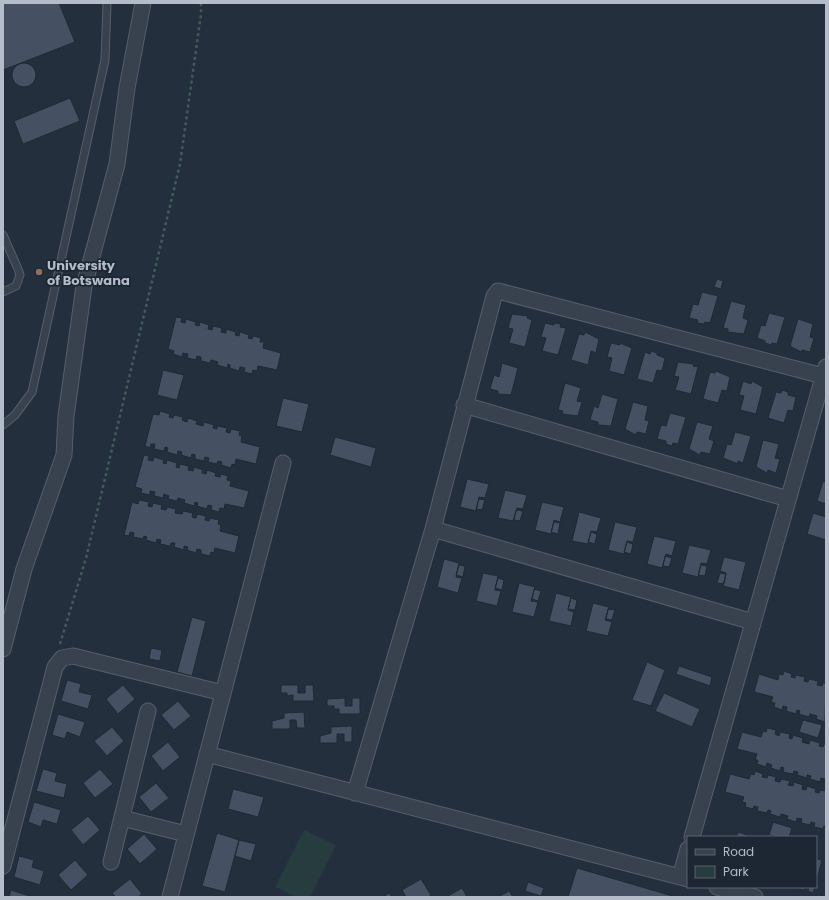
<svg xmlns="http://www.w3.org/2000/svg" width="829" height="900" font-family="Poppins,sans-serif">
	<rect width="100%" height="100%" fill="#242f3e"/>
	<!-- green -->
	<path fill="#263c3f" d="M304,830l32,15 -26,52h-13l-22,-10z"/>
	<!-- building -->
	<path fill="#455162" stroke="#1f2835" d="M3,3h56l16,39 -72,28z
		M12 75a12 12 0 1 1 24 0a12 12 0 1 1-24 0Z
		M70,98l10,23 -57,23 -9,-23z
		M717,279l6,2 -2,8 -7,-2z
		M702,292l16,4 -8,27 -5,-1 -1,2 -7,-1 1,-3 -9,-2 4,-14 5,1z
		M731,301l15,4 -3,13 5,2 -4,14 -16,-2v-3l-5,-1z
		M769,313l16,4 -8,27 -5,-1 -1,2 -6,-2v-2l-8,-3 4,-13 4,1z
		M512,314l16,2 -1,2 5,2 -7,27 -16,-4 4,-14 -5,-1z
		M176,317l6,1 -1,4 4,1 1,-4 10,3 -1,3 4,1 1,-4 9,3 -1,4 4,1 1,-4 9,2 -1,4 5,1v-4l10,3 -1,3 4,1 1,-4 9,3 -1,3 4,1 1,-3 8,2 -1,4h4l-1,6 18,5 -4,17 -19,-4 -1,5 -4,-1 -1,4 -8,-2 1,-4 -5,-1 -1,4 -9,-3v-3l-2,-1 -1,4 -10,-3 1,-3 -7,-2 -1,3 -9,-2v-4l-4,-1 -1,4 -9,-2 1,-4 -5,-1 -1,4 -9,-3 1,-3 -6,-2z
		M798,319l15,5 -3,13 4,1 -4,14 -8,-2 -1,2 -11,-6z
		M545,323l9,2v-2l7,1 -1,3 6,1 -8,27 -16,-4 4,-13 -5,-1z
		M585,332l14,7 -3,14 -5,-2 -3,14 -17,-5 8,-26 5,1z
		M611,343l9,2v-2l12,5 -8,27 -15,-4 3,-13 -5,-1z
		M651,351l6,2v2l8,3 -3,13 -5,-1 -4,13 -16,-4 8,-27 5,2z
		M678,362l16,2 -1,2 5,1 -7,27 -16,-4 4,-13 -5,-1z
		M502,363l16,5 -7,27 -13,-1v-3l-8,-2 4,-14 5,2z
		M163,370l21,5 -7,25 -20,-5z
		M716,371l14,6 -3,14 -5,-1 -4,13 -15,-4 7,-27 5,1z
		M743,381l8,3 1,-3 11,6 -7,27 -16,-4 4,-14 -5,-1z
		M565,383l16,5 -4,13 5,1 -4,14 -16,-2 1,-3 -5,-1z
		M782,390l6,2v3l8,2 -3,14 -5,-1 -4,13 -16,-5 8,-26 5,1z
		M602,394l16,5 -7,27 -13,-1v-3l-8,-2 4,-14 4,2z
		M283,398l26,6 -7,28 -26,-6z
		M633,402l15,4 -3,14 4,1 -3,13 -9,-2 -1,3 -11,-6z
		M160,411l10,3 -1,3 4,1 1,-3 9,2 -1,3 5,2 1,-4 9,3 -1,3 7,2 1,-4 10,3 -1,3 4,1v-3l10,2 -1,4 4,1 1,-4 9,2 -1,4 3,1 -1,6 19,5 -4,17 -20,-5 -1,6 -3,-1 -1,4 -10,-3 1,-3 -4,-1 -1,3 -9,-2 1,-4 -4,-1 -1,4 -9,-2v-4l-3,-1 -1,4 -10,-3 1,-3 -4,-1 -1,4 -10,-3 1,-4 -3,-1 -1,4 -10,-2 1,-5h-4l-1,4 -5,-2 8,-32 6,1z
		M670,413l16,4 -8,27 -5,-1 -1,3 -6,-2v-3l-9,-2 4,-14 5,1z
		M697,422l16,4 -4,13 5,2 -4,13 -9,-2 -1,3 -11,-6z
		M735,432l16,4 -8,27 -5,-2v3l-15,-6 4,-14 4,1z
		M335,437l41,11 -5,19 -41,-12z
		M763,440l16,4 -4,14 5,1 -4,14 -8,-3 -1,3 -11,-6z
		M144,455l5,1 -1,4 5,1 1,-4 10,3 -1,3 3,1 1,-4 10,3 -1,4 3,1 1,-4 9,2 -1,4 5,1 1,-4 9,3 -1,3 4,1 1,-4 9,3 -1,3 5,1 1,-3 7,2 -1,4 4,1 -1,5 19,5 -5,17 -19,-4 -1,5 -4,-1 -1,4 -8,-2 1,-4 -4,-1 -1,4 -10,-3 1,-3 -3,-1 -1,4 -10,-3 1,-3 -7,-2 -1,3 -9,-2 1,-3 -5,-2 -1,4 -9,-2 1,-4 -5,-1v4l-9,-2 1,-4 -7,-2z
		M467,479l22,5 -4,14 -6,-1 -3,14 -16,-4z
		M823,481l3,1v22l-9,-3z
		M505,490l22,5 -4,14 -6,-1 -4,13 -15,-3z
		M479,499l6,1 -3,10 -6,-1z
		M139,500l10,2 -1,4 4,1 1,-4 9,2 -1,4 5,1 1,-3 9,2 -1,4 7,1 1,-3 10,2 -1,4 4,1 1,-4 9,2 -1,4 4,1 1,-3 9,2 -1,4 3,1 -1,6 19,5 -4,17 -20,-5 -1,5 -3,-1 -1,4 -9,-2v-4l-4,-1 -1,4 -9,-3 1,-3 -4,-1v4l-10,-3 1,-4h-4l-1,3 -10,-2 1,-4 -4,-1 -1,4 -10,-3 1,-3 -3,-1 -1,3 -10,-2 1,-4 -4,-1 -1,4 -5,-1 8,-33 6,2z
		M542,502l22,5 -4,15 -6,-2 -3,14 -16,-4z
		M516,510l7,1 -3,10 -6,-1z
		M579,512l22,6 -4,14 -6,-1 -3,13 -16,-3z
		M813,513l13,4v23l-19,-6z
		M554,522l6,1 -2,11 -7,-2z
		M615,522l22,5 -4,15 -6,-1 -3,13 -16,-4z
		M591,532l6,2 -2,10 -7,-2z
		M654,536l22,5 -4,15 -6,-2 -4,14 -15,-4z
		M627,542l6,2 -2,10 -7,-2z
		M689,545l22,5 -4,14 -6,-1 -3,14 -16,-4z
		M665,556l7,2 -3,9 -6,-1z
		M724,557l22,5 -7,28 -16,-4 3,-13 -6,-2z
		M444,559l15,4 -3,14 6,1 -4,15 -21,-6z
		M459,565l6,1 -2,11 -7,-2z
		M701,565l6,1 -2,10 -7,-1z
		M483,573l15,3 -3,14 6,1 -4,15 -21,-5z
		M720,573l6,1 -2,10 -7,-1z
		M498,578l6,2 -2,10 -7,-2z
		M519,583l16,4 -4,14 7,1 -4,15 -22,-5z
		M534,589l7,2 -3,10 -6,-2z
		M556,593l15,4 -3,13 6,2 -3,14 -22,-5z
		M571,598l6,2 -2,10 -7,-1z
		M593,603l16,4 -4,13 7,2 -4,14 -22,-5z
		M608,609l7,1 -3,10 -6,-1z
		M192,617l14,4 -14,55 -15,-4z
		M151,648l11,2 -2,11 -11,-2z
		M647,662l18,8 -14,36 -19,-6z
		M679,666l33,11 -2,9 -34,-12z
		M784,671l8,3 -1,3 4,1 1,-3 9,2 -1,4 4,1 1,-3 9,2 -1,4 5,1 1,-3h3l-1,39 -9,-3 1,-3 -7,-2 -1,3 -10,-3 1,-3 -3,-1 -1,4 -10,-3 1,-4 -4,-1 -1,4 -8,-3 1,-4 -4,-1 2,-5 -19,-5 5,-18 19,6 1,-6 4,1z
		M67,680l14,4 -2,8 13,3 -4,14 -27,-8z
		M123,685l12,14 -17,15 -12,-15z
		M281,685h17v8h7v-8h8l1,16h-21v-6l-6,1v-3h-6z
		M664,693l36,16 -8,18 -37,-16z
		M345,698v8h7v-8h8v16h-21v-5h-5v-3h-7v-7z
		M178,701l13,15 -17,14 -13,-15z
		M304,712l1,16h-8l-1,-8h-6v9h-18v-8l12,-3v-5z
		M58,714l27,8 -5,15 -13,-5 -2,7 -13,-4z
		M803,720l19,5 -4,13 -19,-6z
		M352,726v16h-8v-8h-7v9h-17v-7l11,-3v-6z
		M112,727l12,14 -17,15 -13,-15z
		M767,728l9,2 -1,4 4,2 1,-4 10,2 -1,4 3,1 1,-4 10,3 -1,4 7,2 1,-4 10,3 -1,3 4,1 1,-3h2v40l-2,-1 1,-4 -4,-1 -1,4 -10,-3 1,-3 -4,-1v3l-10,-3 1,-3 -4,-1 -1,3 -10,-2 1,-4 -3,-1 -1,4 -9,-3 1,-3 -5,-2 -1,4 -9,-3 1,-4h-3l2,-6 -20,-5 5,-17 19,5 2,-6 3,1z
		M168,742l12,15 -17,14 -12,-15z
		M43,769l14,4 -2,8 12,3 -3,14 -28,-7z
		M100,769l13,15 -18,14 -12,-15z
		M755,771l8,3 -1,3 5,1 1,-3 8,2 -1,4 5,1 1,-3 9,2 -2,4 5,1 1,-4 9,3 -1,4 4,1 1,-4 9,3 -1,3 4,1 1,-3 6,1v35h-2l-1,3 -9,-2 1,-4 -4,-1 -1,3 -9,-2 1,-4 -5,-1 -1,4 -9,-3 1,-3 -7,-2 -1,3 -10,-3 1,-3 -3,-1 -1,3 -10,-2 1,-4 -4,-1 -1,3 -8,-2 1,-4 -4,-1 2,-5 -19,-5 5,-18 19,5 2,-5 3,1z
		M156,783l13,15 -18,14 -12,-15z
		M233,789l31,8 -6,20 -30,-8z
		M34,802l27,8 -4,14 -14,-4 -2,7 -13,-5z
		M88,816l12,14 -17,15 -12,-15z
		M773,822l19,6 -3,9h-11l-9,-2z
		M738,832l9,3 -1,2h-13l1,-2 3,1z
		M217,833l22,7 -14,52 -23,-6z
		M144,834l13,15 -17,15 -13,-15z
		M239,840l17,4 -5,17 -16,-5z
		M816,854l2,1 -1,4 5,1 -6,22z
		M19,856l15,4 -2,7 12,4 -4,14 -26,-8z
		M75,860l13,15 -17,15 -13,-15z
		M577,868l99,29h-108z
		M130,879l12,15 -4,3h-22l-4,-4z
		M421,879l10,16 -3,2h-22l-4,-7z
		M528,882l16,6 -3,8 -16,-5z
		M794,887h11l-1,3z
		M809,887h6l-2,6 -5,-2z
		M462,888l5,9h-21z
		M11,890l22,7h-24z
		M509,891l4,6h-15z
		M389,893l3,4h-9z"/>
	<g fill="none" stroke-linecap="round" stroke-linejoin="round">
		<!-- service casing -->
		<g stroke="#565f6c" stroke-width="9">
			<path id="service" d="M3,235l15,34 2,6 -4,11 -13,6
				M3,425l12,-10 17,-23 73,-332 2,-57"/>
		</g>
		<!-- minor casing -->
		<g stroke="#565f6c" stroke-width="17">
			<path id="minor" d="M464,405l324,94
				M433,529l320,93
				M3,649l21,-80 40,-114 2,-39 18,-130 33,-122 10,-76 16,-85
				M207,754l481,125
				M355,793l78,-264 61,-233 4,-5 325,85
				M122,818l64,16
				M692,837l134,-470
				M111,862l37,-151
				M3,866l52,-199 7,-9 11,-2 150,37
				M680,877l8,-28
				M717,887l38,10
				M170,897l113,-434"/>
		</g>
		<!-- path -->
		<path stroke="#44595c" stroke-width="2.5" stroke-dasharray="3 3" stroke-linecap="butt" d="M60,644l26,-86 94,-394 21,-150v-11"/>
		<!-- service -->
		<use href="#service" stroke="#38414e" stroke-width="7"/>
		<!-- minor -->
		<use href="#minor" stroke="#38414e" stroke-width="15"/>
	</g>
	<!-- markers -->
	<circle fill="#8d6e63" stroke="#1d2633" stroke-width="1.5" cx="39" cy="272" r="4"/>
	<g text-anchor="middle" dominant-baseline="central" stroke-width="3.5" stroke-linejoin="round" paint-order="stroke">
		<!-- poi labels -->
		<g font-size="13" font-weight="bold" fill="#b4bcc9" stroke="#1d2633" text-anchor="start">
			<text x="47" y="265">University<tspan x="47" dy="15">of Botswana</tspan></text>
		</g>
	</g>
	<!-- border -->
	<rect width="829" height="900" fill="none" stroke="#b4bcc9" stroke-width="8"/>
	<!-- legend -->
	<rect x="687" y="836" width="130" height="52" fill="#1d2633" stroke="#59626f"/>
	<rect x="695" y="849" width="20" height="6" fill="#38414e" stroke="#59626f"/>
	<text x="723" y="856" font-size="12" fill="#b4bcc9">Road</text>
	<rect x="695" y="866" width="20" height="12" fill="#263c3f" stroke="#59626f"/>
	<text x="723" y="876" font-size="12" fill="#b4bcc9">Park</text>
</svg>
